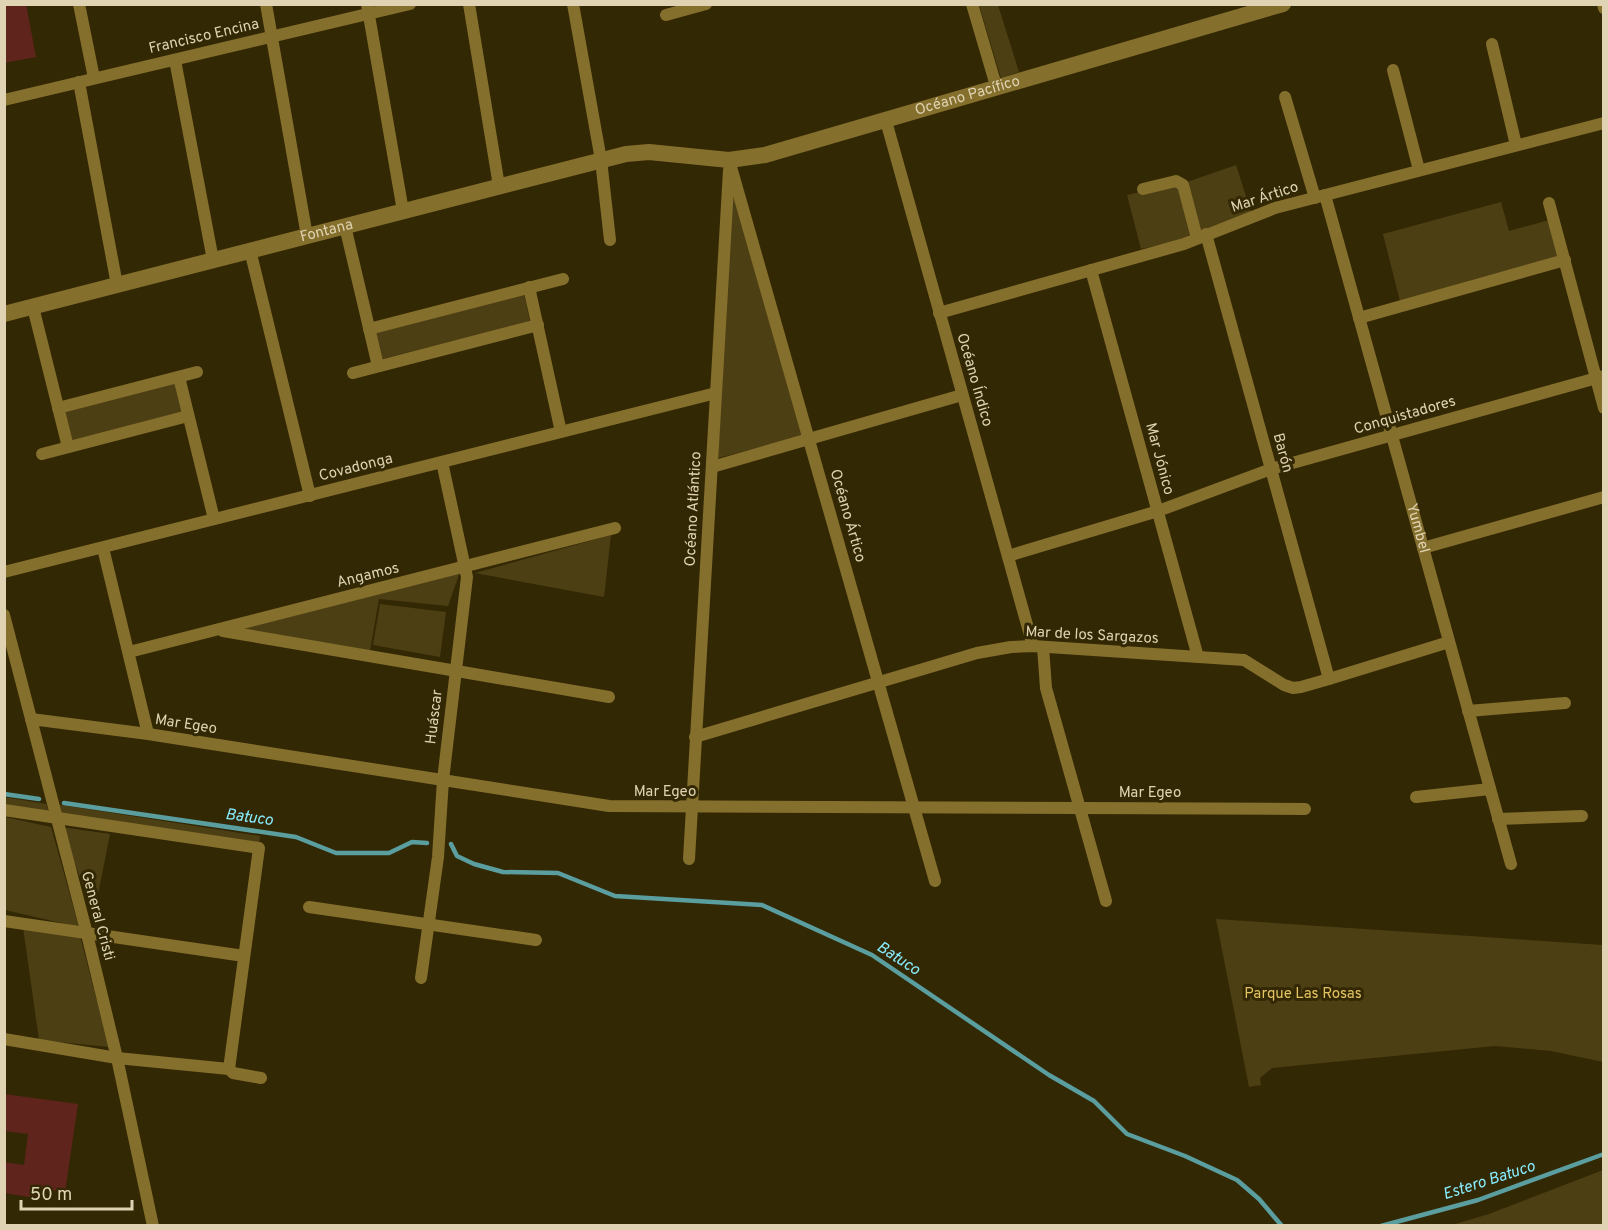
<svg xmlns="http://www.w3.org/2000/svg" width="1608" height="1230" font-family="Overpass,sans-serif">
	<rect width="100%" height="100%" fill="#332804"/>
	<!-- green -->
	<path fill="#4d3f14" d="M979,5h19l21,67 -18,6z
		M1236,165l15,47 -51,21 -13,-51z
		M731,183l73,253 -86,22z
		M1173,184l6,4 12,46 -10,6 -40,9 -14,-54z
		M1501,202l8,29 40,-11 10,37 -77,20 -82,24 -17,-67z
		M524,293l6,29 -149,37 -5,-26z
		M176,383l6,29 -110,28 -7,-28z
		M611,535l-7,62 -129,-24z
		M460,572l-12,34 -69,-7 -9,52 -135,-22z
		M380,604l66,8 -6,45 -67,-12z
		M4,797l42,7 3,8 -44,-7z
		M55,804l205,32 -1,8 -201,-29z
		M5,817l46,10 28,100 -74,-17z
		M61,827l49,7 -16,81z
		M1216,919l387,26v117l-52,-11 -56,-5 -223,22 -12,10 1,7 -12,2z
		M23,927l57,9 29,111 -70,-7z
		M1603,1170v55h-151l37,-11z"/>
	<g fill="none" stroke-linecap="round" stroke-linejoin="round">
		<!-- stream -->
		<path stroke="#5a9ea0" stroke-width="4.5" d="M4,794l35,5
			M64,803l232,34 40,16h53l23,-11 15,1
			M451,844l6,12 17,8 29,8 55,1 57,23 147,9 110,50 177,120 45,26 33,33 58,22 52,24 22,19 23,27
			M1381,1226l97,-26 126,-46"/>
	</g>
	<!-- building -->
	<path fill="#5f241b" d="M4,4h22l10,53 -32,6z
		M4,1094l74,10 -13,88 -28,-4 -1,10 -32,-5v-31l20,3 4,-31 -24,-3z"/>
	<g fill="none" stroke-linecap="round" stroke-linejoin="round">
		<!-- street -->
		<g stroke="#856f2d" stroke-width="12">
			<path d="M79,4l15,74"/>
			<path d="M266,4l41,232"/>
			<path d="M367,4l36,207"/>
			<path d="M469,4l30,182"/>
			<path d="M573,4l28,156 9,80"/>
			<path d="M972,4l25,85"/>
			<path d="M1603,4l1,4"/>
			<path d="M666,15l40,-11"/>
			<path d="M1492,44l24,101"/>
			<path d="M175,60l38,200"/>
			<path d="M1393,70l26,100"/>
			<path d="M79,82l38,203"/>
			<path d="M1285,97l30,101"/>
			<path d="M4,100l406,-96"/>
			<path d="M886,121l147,525"/>
			<path d="M729,160l206,721"/>
			<path d="M1143,189l33,-8 7,4 14,53"/>
			<path id="s1" d="M1325,195l186,669"/>
			<path d="M1549,203l55,205"/>
			<path d="M345,226l33,140"/>
			<path d="M1206,234l123,445"/>
			<path d="M250,250l60,246"/>
			<path d="M1091,270l107,387"/>
			<path d="M529,287l32,145"/>
			<path d="M33,307l35,140"/>
			<path d="M939,313l245,-69 91,-36 329,-85"/>
			<path d="M1359,318l206,-58"/>
			<path d="M369,329l194,-50"/>
			<path d="M353,373l185,-48"/>
			<path d="M179,377l35,142"/>
			<path d="M58,408l139,-36"/>
			<path d="M42,454l146,-38"/>
			<path d="M712,467l250,-72"/>
			<path d="M103,548l45,186"/>
			<path d="M1423,548l181,-51"/>
			<path d="M1008,556l150,-45 113,-42 333,-93"/>
			<path d="M4,572l712,-179"/>
			<path d="M4,615l83,319 30,124 36,168"/>
			<path d="M223,631l386,66"/>
			<path d="M1043,647l3,41 60,213"/>
			<path d="M129,652l486,-124"/>
			<path d="M1468,711l97,-8"/>
			<path d="M31,719l117,15 461,72 696,3"/>
			<path d="M695,737l282,-84 34,-6 22,-1 211,14 40,25 9,3 8,-1 28,-8 120,-37"/>
			<path d="M1416,797l74,-8"/>
			<path d="M4,810l255,38 -30,221"/>
			<path d="M1498,819l84,-3"/>
			<path d="M689,859l40,-689"/>
			<path d="M309,907l227,33"/>
			<path d="M4,921l240,35"/>
			<path d="M421,978l17,-121 5,-77 24,-203 -25,-115"/>
			<path d="M4,1039l113,19 112,11 4,4 28,5"/>
		</g>
		<!-- secondary -->
		<path stroke="#856f2d" stroke-width="16" id="s2" d="M4,314l622,-160 23,-2 80,8 36,-5 518,-151"/>
	</g>
	<g text-anchor="middle" dominant-baseline="central" stroke-width="6" stroke-linejoin="round" paint-order="stroke">
		<!-- street labels -->
		<g font-size="15" fill="#dfd3b3" stroke="#332804">
			<text transform="translate(204 37) rotate(-13)">Francisco Encina</text>
			<text stroke="none"><textPath href="#s2" startOffset="993">Océano Pacífico</textPath></text>
			<text transform="translate(1265 198) rotate(-18)">Mar Ártico</text>
			<text stroke="none"><textPath href="#s2" startOffset="333">Fontana</textPath></text>
			<text transform="translate(974 380) rotate(74)">Océano Índico</text>
			<text transform="translate(1405 416) rotate(-16)">Conquistadores</text>
			<text transform="translate(1282 453) rotate(75)">Barón</text>
			<text transform="translate(1159 459) rotate(75)">Mar Jónico</text>
			<text transform="translate(356 468) rotate(-14)">Covadonga</text>
			<text transform="translate(694 509) rotate(-87)">Océano Atlántico</text>
			<text transform="translate(847 516) rotate(74)">Océano Ártico</text>
			<text stroke="none"><textPath href="#s1" startOffset="346">Yumbel</textPath></text>
			<text transform="translate(368 576) rotate(-14)">Angamos</text>
			<text transform="translate(1092 636) rotate(3)">Mar de los Sargazos</text>
			<text transform="translate(435 717) rotate(-83)">Huáscar</text>
			<text transform="translate(186 725) rotate(9)">Mar Egeo</text>
			<text x="665" y="792">Mar Egeo</text>
			<text x="1150" y="793">Mar Egeo</text>
			<text transform="translate(97 916) rotate(75)">General Cristi</text>
		</g>
		<!-- park labels -->
		<g font-size="15" fill="#e3c262" stroke="#332804">
			<text x="1303" y="994">Parque Las Rosas</text>
		</g>
		<!-- water labels -->
		<g font-size="16" font-style="italic" fill="#88ecff" stroke="#332804">
			<text transform="translate(249 818) rotate(8)">Batuco</text>
			<text transform="translate(898 959) rotate(33)">Batuco</text>
			<text transform="translate(1489 1181) rotate(-18)">Estero Batuco</text>
		</g>
	</g>
	<!-- border -->
	<rect width="1608" height="1230" fill="none" stroke="#dfd3b3" stroke-width="12"/>
	<!-- scale -->
	<path d="M21 1200v9h111v-9" fill="none" stroke="#dfd3b3" stroke-width="3"/>
	<text x="30" y="1200" font-size="18" fill="#dfd3b3" stroke="#332804" stroke-width="4.5" paint-order="stroke">50 m</text>
</svg>
